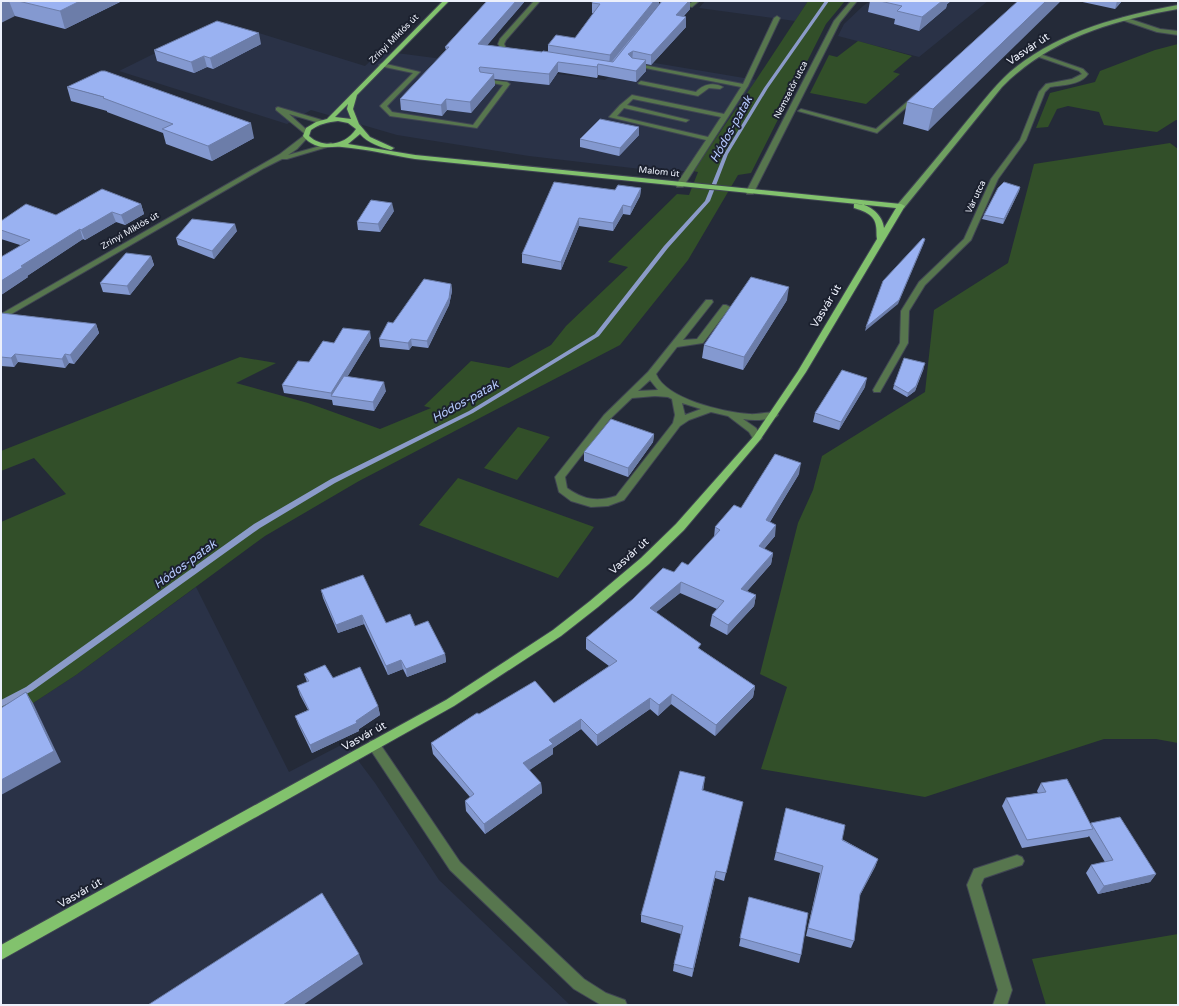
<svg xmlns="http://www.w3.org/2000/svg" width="1179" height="1006" font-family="'Varela Round',sans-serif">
	<rect width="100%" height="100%" fill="#242a38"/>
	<!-- built -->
	<path fill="#2a3247" d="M705,1h103l-13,20 -96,-13z
		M870,1h118l-69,56 -81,-21 6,-12 19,-18z
		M220,21l145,45 16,-15 224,29 22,-18h22l107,18 -63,91h-35l-129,-15 -132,-21 -86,-25 -24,14 -168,-53z
		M196,587l93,185 56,-29 30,40 64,97 131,125h-569v-281l75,-49z"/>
	<!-- green -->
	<path fill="#324f29" d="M808,1h37l-19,23 -75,149 -13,2 -50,85 -68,85 -261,136 -94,55 -189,139 -75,49v-202l65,-28 -32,-36 -33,13v-20l239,-94 36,6 -40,20 72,20 72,26 51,-21 -7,-2 47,-45 38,7 42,-23 15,-19 62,-59 -20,-5 69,-68 12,1 9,-23 -5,-1 63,-91z
		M858,41l54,15 -19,16 7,2 -34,30 -56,-11 19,-38 8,2z
		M1178,44v76h-2l-19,12 -53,-7 -5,-13 -31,-6 -11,3 -9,18 -12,1 14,-35 45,-11 5,-11 55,-21z
		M1170,143l8,6v594l-22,-4h-52l-179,58 -164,-28 26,-82 -27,-13 38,-151 15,-33 9,-34 103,-64 9,-82 74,-47 26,-99z
		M518,427l32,10 -33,43 -33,-12z
		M458,478l136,49 -36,51 -139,-53z
		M1178,934v71h-132l-14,-46z"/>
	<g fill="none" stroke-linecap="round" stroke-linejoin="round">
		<!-- stream -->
		<path fill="#8b9bc9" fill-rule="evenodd" d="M825,1h4l-61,87 -40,66 -18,47 -42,47 -69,88 -126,77 -138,70 -75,45 -228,163 -31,16v-7l25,-13 228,-163 77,-45 138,-68 126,-77 69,-88 41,-45 19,-47 40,-66z"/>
		<!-- lane casing -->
		<g stroke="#404653" stroke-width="2">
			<path id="lane" d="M534,1h6l-34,39 -2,4 2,4 12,6 -3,2 -13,-6 -4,-6 2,-5z
				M678,1l13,2 2,-2h6l-7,6 -16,-3v-2z
				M777,16l3,2 -32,68 -65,101h-6l-1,-2 30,-45 -97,-23 11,-12 12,-10 92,19 17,-27 -111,-22 3,-2 110,21 31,-66zM633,99l88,18 -13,20 -91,-21 7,-8 62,14 3,-2 -62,-15z
				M382,63l38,9 -33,34 5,6 81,13 30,-40 -22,-4v-2l26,3 3,2 -33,44 -87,-12 -10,-10 33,-33 -33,-7 -1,-1z
				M641,81l55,11c7,-8 18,-10 27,-5l-3,2 -11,-1 -11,8 -59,-12 -1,-1z
				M917,93l3,2 -1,1 -42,37 -79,-22 3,-2 75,20z
				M278,107l47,14 1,1 -3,2 -34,-10 20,18 -5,1 -28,-23v-2z
				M706,300h6l1,2 -30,38 14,-1 26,-34h3l4,2 -27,36 -26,4 -21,27c10,25 67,38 93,40 9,1 19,-3 27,-1l2,2 -2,2c-11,3 -22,4 -33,2l13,9 6,10 -2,2h-6l-5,-8 -21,-16 -17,-4 -22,8 -9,6 -56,74 -16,6 -17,1 -20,-6 -12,-9 -4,-15 49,-62 44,-43zM650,380l8,10 -20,1zM655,396l13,1 4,2 3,16 -2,8 -57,73c-19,6 -32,4 -49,-8l-2,-11 45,-58 22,-21zM682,403l19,6 -16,6z"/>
		</g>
		<!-- street casing -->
		<g stroke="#404653" stroke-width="2">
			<path id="street" d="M851,1h6l-17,21 -86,170 -1,2h-6l-1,-2 88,-171z
				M1124,17l36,12 18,2v4l-21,-3 -35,-12v-2z
				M1036,54h4l43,15 5,5c-7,11 -26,11 -38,13l-5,5 -19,48 -28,39 -27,61 -46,45 -16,26 -1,32 -28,49h-6l-1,-2 27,-47 1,-32 18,-29 45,-43 27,-60 29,-39 19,-48 7,-8 26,-5 10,-5 -3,-3 -43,-15z
				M306,134l2,1v2l-11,12 -9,6 43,-12 3,2 -47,14h-5l-18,9 -263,152v-6l279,-160z
				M374,740l4,1 82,121 124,117 22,14 19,7 2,5h-26l-27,-16 -124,-119 -80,-121 -2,-4 2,-4z
				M1017,855l5,2 2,4 -2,4 -38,13 -3,7 31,105 -5,15h-14l5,-15 -31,-105 7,-16z"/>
		</g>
		<!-- secondary casing -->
		<g stroke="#404653" stroke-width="2">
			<path id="secondary" d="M1178,5v4c-64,11 -129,30 -176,78l-98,121h-6v-4c22,-26 43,-51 64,-77 16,-19 30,-39 48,-55 47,-40 109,-56 168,-67z"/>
		</g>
		<!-- primary casing -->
		<g stroke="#404653" stroke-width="2">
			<path id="primary" d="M443,1h6l-92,94 -4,14 6,15 11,13 24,11 -3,2c-11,-3 -23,-7 -31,-16l-12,10 67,11 486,49 4,2 -99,166 -46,68 -76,90 -35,34 -51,43 -37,29 -107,70 -453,254v-15l445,-245 107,-70 37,-29 51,-43 35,-34 78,-88 44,-65 79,-132c-1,-4 0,-8 -1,-13 -1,-11 -12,-15 -22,-18v-4c14,-2 29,11 30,24l12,-20 -481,-49c-24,-4 -49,-10 -73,-12 -9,-1 -18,2 -27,-2 -5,-2 -9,-5 -12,-9l3,-8 10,-6 11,-3zM348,104l-1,5 4,10 -16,-2zM338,121l10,2 8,6c-10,16 -33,20 -47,7l2,-6c8,-6 17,-8 27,-9z"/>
		</g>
		<!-- lane -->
		<use href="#lane" fill="#57764e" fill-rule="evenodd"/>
		<!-- street -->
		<use href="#street" fill="#57764e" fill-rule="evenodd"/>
		<!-- secondary -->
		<use href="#secondary" fill="#6fa160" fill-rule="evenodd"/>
		<!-- primary -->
		<use href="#primary" fill="#82c26d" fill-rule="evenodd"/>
	</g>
	<!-- wall -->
	<path fill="#8499d0" d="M1,1h121l-57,28 -50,-13z
		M487,1h38l-38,44 55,7h6v-7l27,-7 19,-25h-2v-10l1,-2h66v3l-46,58 49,-61h28v8l-6,7 2,1v10l-35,38 -5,-1v7l-10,11 -38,-7 -1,3 -39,-6 -9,13 -55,-6 1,6 -24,28 -24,-3 -5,6 -41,-6 -1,-11 46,-49 -1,-3z
		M870,1h81l-4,3 -1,4 -27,23 -25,-7 1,-5 -27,-7z
		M1018,1l-90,130 -25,-7 4,-22z
		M1078,1h44l-7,8z
		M261,44l-48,25 -6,-2 -13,6 -37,-12 -3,-11z
		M67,87l187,51 -42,23 -46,-17 -3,-11 -56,-21v-1l-36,-10z
		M639,135l-20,21 -39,-9v-8z
		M1020,187l-1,4 -16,33 -21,-5 2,-4z
		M641,188l-1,8 -10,19 -7,-1 -10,17 -34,-5 -18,44 -39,-7v-9l93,-64z
		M141,204l3,10 -19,11 -9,-3 -31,18 -2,-1 -56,37 1,1 -27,18 19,-50 -19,-6v-18l55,-6z
		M394,211l-14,21 -22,-2 -1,-8z
		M237,231l-23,28 -36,-14 -2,-7z
		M151,256l3,9 -24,30 -27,-3 -3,-9z
		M451,284l1,7 -3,14 -21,43 -16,-2 -3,4 -29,-3 -1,-8 14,-16z
		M787,300l-44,70 -41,-12 2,-13z
		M1,313l95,11 3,9 -25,31 -5,-1 -4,5 -47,-6 -4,5 -13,-1z
		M371,338l-24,39 39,14 -12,20 -41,-6 -1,-5 -48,-7 -2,-8 27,-23z
		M924,368l-9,23 -8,6 -14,-8 1,-4z
		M865,387l-26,43 -26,-8 2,-9z
		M654,434l-1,8 -25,35 -44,-16v-9z
		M799,474l-29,48 5,14 -11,13 9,4 -2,11 -24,27 9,4 -2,11 -27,29 -17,-9 2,-11 5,-6 -37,-16 -24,19 44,37 55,37 -2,11 -38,39 -44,-32 -13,12 -8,-7 -53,37 -16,-17 -28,19v6l-24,16 12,13 1,10 -57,41 -19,-23 -1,-10 5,-4 -37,-43 -2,-11 48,-29 75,-11 55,-37 -23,-17v-11l88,-66 14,-7 26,-28 1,-10 26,-19z
		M321,590l65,33 29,3 30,28 1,8 -39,15 -4,-8 -15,6 -24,-51 -26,9 -15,-35z
		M304,674l29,4 45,28 2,9 -21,14v2l-47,22 -14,-29 -3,-8 13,-6 -8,-15 -3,-9 10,-4z
		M1041,783l49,41 1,-1 65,51 -6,8 -52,12 -12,-21 5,-8 14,-3 -16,-26 -1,1 -66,11 -20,-42 4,-8 32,-5 -1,-2z
		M704,785l-1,6 40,11 -19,79 -9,-3 -23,99 -19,-6 1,-7 7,-30 -40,-12v-7z
		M786,808l92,51 -3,8 -16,30 -5,44 -3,7 -45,-12 14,-63 -46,-13z
		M749,897l52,58 -2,8 -60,-17z"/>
	<!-- shaded-wall -->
	<path fill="#6c7da9" d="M4,1h5l6,15 -14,7v-21z
		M80,1h42l-57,28 -5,-18z
		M516,1h9l-46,54 -1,-11z
		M654,1h5v3l-50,61 1,-10z
		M689,1h1v8l-15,16 1,-10z
		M942,1h9l-4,3 -1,4 -27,23 3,-14z
		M1046,1h15l-133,130 5,-22z
		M1117,1h5l-7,8z
		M686,17v10l-35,38v-10z
		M259,33l2,11 -48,25 -3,-11z
		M633,51l-1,11 -4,-8z
		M204,56l3,11 -13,6 -3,-11z
		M646,60v11l-10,11v-11z
		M558,62v10l-9,13v-11z
		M598,64v11l-1,3v-11z
		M494,74l1,11 -24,28 -1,-11z
		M446,99l1,11 -5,6 -1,-11z
		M251,123l3,15 -42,23 -4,-15z
		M639,127v8l-20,21 1,-8z
		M1020,187l-1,4 -16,33 1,-5z
		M641,188l-1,8 -10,19 1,-8z
		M392,203l2,8 -14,21 -2,-8z
		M141,204l3,10 -19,11 -4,-10z
		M623,205v9l-10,17v-8z
		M112,212l4,10 -31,18 -4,-10z
		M579,218v8l-18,44v-8z
		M235,224l2,7 -23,28 -2,-8z
		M80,229l3,10 -56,37 1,1 -27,18v-14l20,-15z
		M925,239l-1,4 -26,61 -33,27 1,-4z
		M151,256l3,9 -24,30 -3,-9z
		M451,284l1,7 -3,14 -21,43 -1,-7z
		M789,287l-2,13 -44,70 1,-13z
		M96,324l3,9 -25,31 -4,-9z
		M370,331l1,7 -36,59 -4,-1v-3z
		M411,339l1,7 -3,4 -1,-7z
		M15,354l3,8 -4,5 -3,-9z
		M65,354l4,9 -4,5 -3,-9z
		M925,363l-10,28 -8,6 1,-4z
		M867,378l-2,9 -26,43 2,-8z
		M384,382l2,9 -12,20 -1,-9z
		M654,434l-1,8 -25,35v-9z
		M801,463l-2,11 -35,57 2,-11z
		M776,525l-1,11 -18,21 2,-11z
		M773,553l-2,11 -31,35 1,-10z
		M681,582l-1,11 -31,25 1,-10z
		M756,595l-2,11 -27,29 1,-10z
		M362,615l2,9 -26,9 -2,-8z
		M445,654l1,8 -39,15 -1,-8z
		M401,660l2,9 -15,6 -2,-9z
		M755,686l-2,11 -38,39 1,-11z
		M26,692l7,11 28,59 -60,33v-15z
		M672,694l-1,10 -13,12 1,-11z
		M650,698v11l-53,37v-11z
		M378,706l2,9 -21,14v2l-47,22 -2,-8 46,-24z
		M581,719v10l-28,19v6l-29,20 -1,-11 26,-23z
		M705,777l-1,8 -3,14 1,-9z
		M541,783l1,10 -57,41 -1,-10z
		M878,859l-3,8 -18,34 3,-7z
		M716,871l-1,7 -23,99 1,-8z
		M1156,874l-6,8 -52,12 6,-8z
		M359,954l4,10 -60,41h-20z"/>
	<!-- building -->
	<path fill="#9ab2f2" stroke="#6c7da9" d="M18,1h62l-20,10z
		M487,1h29l-38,43 64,8 1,-1 70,11 49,-61h27l-13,14 10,2 -35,38 -18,-4 -5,3 4,4 14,2 -10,11 -38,-7 -1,3 -39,-5 -9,12 -69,-7 -1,1 1,4 14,2 -24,28 -24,-3 -5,6 -41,-6 49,-52h-4z
		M593,1h61l-44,54 -62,-10 8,-10 19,3 25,-34 -8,-1z
		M880,1h62l-20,16 -25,-6 5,-5z
		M1018,1h28l-113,108 -26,-7z
		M217,21l42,12 -49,25 -6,-2 -13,6 -37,-12z
		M101,71h4l146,52 -43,23 -46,-17 11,-5 -70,-26 1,-1 -37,-10z
		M600,119l39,8 -19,21 -40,-9z
		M554,182l61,8 3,-5 23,3 -10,19 -8,-2 -10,18 -34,-5 -18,44 -39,-8z
		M1004,182l16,5 -16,32 -20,-4 14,-27z
		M102,189l39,15 -20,11 -9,-3 -31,18 -1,-1 -59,37 2,1 -22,14v-24l29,-17 -29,-10v-9l25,-17 30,11z
		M371,200l21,3 -14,21 -21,-2z
		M192,219l43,5 -23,27 -36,-13z
		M923,238l2,1 -26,61 -33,27 17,-46z
		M126,253l25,3 -24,30 -27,-3z
		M751,277l38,10 -45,70 -40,-12z
		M424,279l27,5 -2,14 -22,43 -16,-2 -3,4 -29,-4 9,-17 5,1z
		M1,313l95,11 -26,31 -5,-1 -3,5 -47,-5 -4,4 -10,-1z
		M343,328l27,3 -39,62 -49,-8 16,-24 11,1 14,-21 11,2z
		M904,358l21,5 -9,23 -8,7 -14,-8z
		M842,370l25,8 -26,44 -26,-9z
		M344,376l40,6 -11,20 -42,-6z
		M611,419l43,15 -26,34 -44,-16z
		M775,454l26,9 -35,57 10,5 -17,21 14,7 -32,36 15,6 -28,30 -16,-10 12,-14 -43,-19 -31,26 51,36 -3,4 57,38 -39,39 -44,-31 -13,11 -9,-7 -53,37 -16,-16 -32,21 4,4 -30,19 18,20 -57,41 -19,-23 9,-7 -43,-51 46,-30 2,1 56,-33 19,22 63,-42 -31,-23 47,-39 30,-31 11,4 8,-10 6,3 32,-35 -5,-3 19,-22 7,3z
		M363,575l23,48 24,-9 5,12 13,-5 17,33 -39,15 -5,-9 -15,6 -24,-51 -26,10 -15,-35z
		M325,665l8,13 27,-11 18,39 -22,15 1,2 -47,22 -15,-29 14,-6 -12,-24 12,-5 -5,-7z
		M26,692l28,59 -53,29v-72z
		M680,771l25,6 -3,13 41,12 -17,71 -10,-2 -23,98 -19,-5 9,-38 -42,-11z
		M1067,779l26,50 -66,11 -21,-42 40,-6 -5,-9z
		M786,808l59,17 -3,15 36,19 -18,35 -6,47 -46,-13 15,-62 -47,-14z
		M1120,817l36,57 -52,12 -13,-21 22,-5 -22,-37z
		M322,893l37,61 -76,51h-135z
		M749,897l59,16 -7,42 -61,-17z"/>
	<g text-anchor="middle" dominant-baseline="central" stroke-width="4" stroke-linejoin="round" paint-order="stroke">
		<!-- far-street labels -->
		<g font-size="9" fill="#ecf0fb" stroke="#1b202e">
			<text transform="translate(394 39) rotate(-45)">Zrínyi Miklós út</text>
			<text transform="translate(791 90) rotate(-63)">Nemzetőr utca</text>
			<text transform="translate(659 172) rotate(6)">Malom út</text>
			<text transform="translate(976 197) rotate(-65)">Vár utca</text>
			<text transform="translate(130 231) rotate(-30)">Zrínyi Miklós út</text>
		</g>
		<!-- street labels -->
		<g font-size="11" fill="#ecf0fb" stroke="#1b202e">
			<text transform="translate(1028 49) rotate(-34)">Vasvár út</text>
			<text transform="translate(826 306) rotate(-59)">Vasvár út</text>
			<text transform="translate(629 556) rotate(-42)">Vasvár út</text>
			<text transform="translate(364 736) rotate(-29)">Vasvár út</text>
			<text transform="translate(80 893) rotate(-30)">Vasvár út</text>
		</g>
		<!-- water labels -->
		<g font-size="12" font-style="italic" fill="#b5c9fd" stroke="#1b202e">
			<text transform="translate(731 129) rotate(-61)">Hódos-patak</text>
			<text transform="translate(465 401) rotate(-29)">Hódos-patak</text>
			<text transform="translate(185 564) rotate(-36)">Hódos-patak</text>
		</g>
	</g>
	<!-- border -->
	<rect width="1179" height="1006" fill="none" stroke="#ecf0fb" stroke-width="4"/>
</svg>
